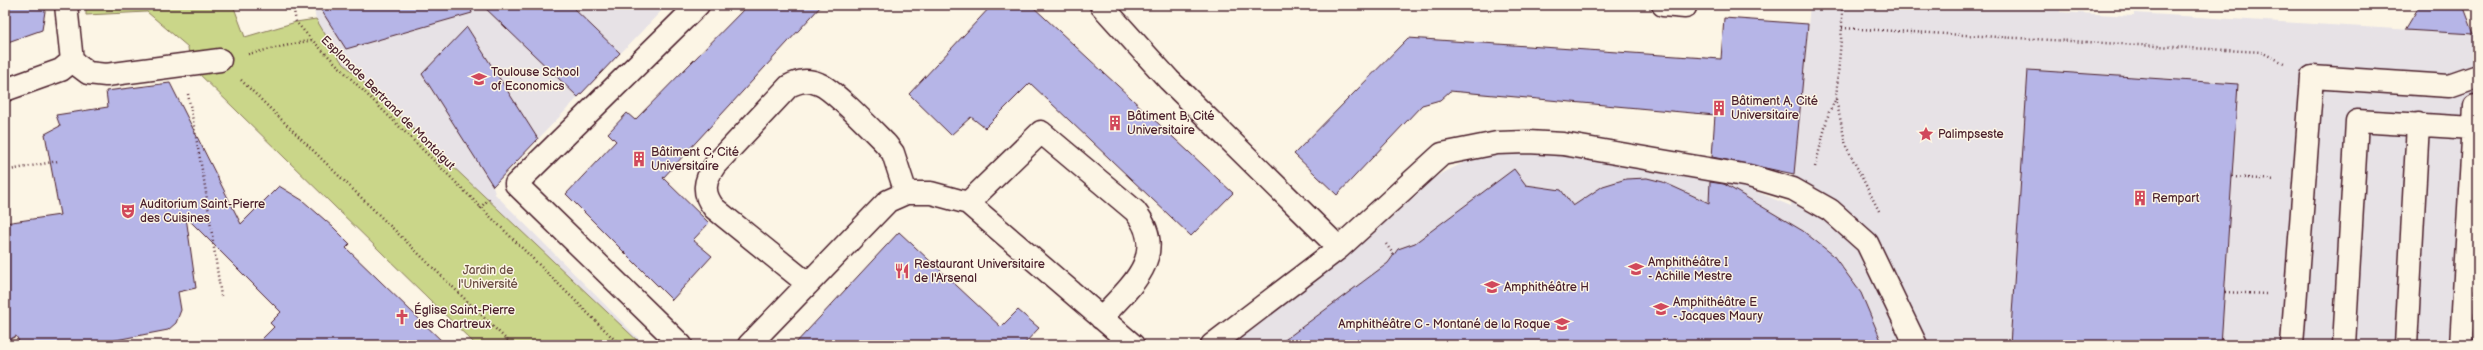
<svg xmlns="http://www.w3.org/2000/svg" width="2483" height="350" font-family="'Balsamiq Sans',sans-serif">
	<rect width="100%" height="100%" fill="#fcf5e5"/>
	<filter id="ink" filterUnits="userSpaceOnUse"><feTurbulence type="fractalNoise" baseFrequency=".025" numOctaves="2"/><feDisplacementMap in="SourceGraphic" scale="8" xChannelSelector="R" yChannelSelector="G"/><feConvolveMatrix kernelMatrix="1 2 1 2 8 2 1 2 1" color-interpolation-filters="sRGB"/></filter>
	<g filter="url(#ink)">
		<!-- built -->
		<path fill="#e7e2e6" d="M313,5h354l-174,181 2,8 150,151h-169l-286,-280 54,-27 52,-16 20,-3z
			M1810,5h121v4l22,1 1,-5h41l65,4v3l74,4v-3l344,21v311h-1265l192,-153 86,-43 37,-4 217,42 46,19z"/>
		<!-- green -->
		<path fill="#cad689" stroke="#8a7a5a" d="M86,5h147l12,32 51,-15 20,-3 25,42 301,284h-166l-286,-280 -2,-18 -41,-35 -61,3z"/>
		<!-- building -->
		<path fill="#b6b5e7" stroke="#4a1f2b" d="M5,5h41l-4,25 -37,13z
			M318,5h152l2,8 -126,36z
			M482,5h88l50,48 -42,44z
			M748,5h74l-159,173 46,45 -16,17 19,16 -40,44 -106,-106 50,-53 -8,-8 19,-20 8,7z
			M992,5h39l202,188 -42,43 -161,-153 -45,45 -14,-11 -20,18 -42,-41z
			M2420,5h43l11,29 -69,-4z
			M1724,18l84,6 -14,150 -82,-17 3,-42 -265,-24 -10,9 -18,5 -85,90 -43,-41 114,-116 313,21z
			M467,27l71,112 -45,47 -71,-112z
			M2028,70l210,14 -17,261h-211z
			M170,83l71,141 38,-38 23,14 31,27 17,17 -4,4 100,97h-190l18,-18 -4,-4 11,-11 -95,-95 10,71 -18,4 3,18 -5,13 -8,7 -78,15h-69l-5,-9 -11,6v-119l55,-8 -15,-81 15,-8 -4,-11 52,-8 -2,-16z
			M1514,169l12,16 35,5 12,16 30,-20 23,-7 21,-1 16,4 46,21 1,-21 14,2 79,47 30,24 28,38 22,52h-605l110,-82 10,-14 17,-6z
			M899,232l102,95 17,-17 21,18 -16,17h-229z"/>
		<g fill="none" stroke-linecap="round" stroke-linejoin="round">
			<!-- minor casing -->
			<g stroke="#4a1f2b" stroke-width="25">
				<path id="minor" d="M66,5l6,56
					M1101,5l68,75 170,168
					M1663,5l22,2
					M72,61l16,12 18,2 114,-15
					M5,90l56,-20 11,-9
					M968,203l73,-71 94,79c35,44 -5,76 -34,107
					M808,284l-94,-76c-12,-15 -10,-27 1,-43l74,-79c10,-5 18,-7 30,-2 14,5 54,47 67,60l7,9 13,40
					M681,345l-165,-161 182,-179
					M749,345l139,-144 18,-8h25l37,10 165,142
					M1212,345l127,-97 103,-94 55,-11 31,-1 35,2 186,32 44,13 37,21 37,33 49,102
					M2292,345l20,-268 137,9 29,-10
					M2344,345l13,-224 117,7
					M2406,345l12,-221
					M2461,345l14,-239"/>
			</g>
			<!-- path -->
			<path stroke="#4a1f2b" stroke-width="2.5" stroke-dasharray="1 3" stroke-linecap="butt" d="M293,5l3,17 16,18 308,305
				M1842,28l419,24 25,12
				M248,54l64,-14
				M241,80l271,265
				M188,94l17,92 16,110
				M1836,99l10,47 34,67
				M1815,167l14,-55 7,-13 6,-71v-23
				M5,171l53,-10
				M2232,177l43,3
				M480,208l11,-11
				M1386,244l8,11
				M2225,292l41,2"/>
			<!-- minor -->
			<use href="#minor" stroke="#fcf5e5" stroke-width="22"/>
		</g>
	</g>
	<!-- icons -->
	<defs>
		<g id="university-bare" transform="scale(1.2)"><path d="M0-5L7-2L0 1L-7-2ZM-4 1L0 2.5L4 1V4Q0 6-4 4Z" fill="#d1495b" stroke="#fcf5e5" stroke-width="2.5" paint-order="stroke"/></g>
		<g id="building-bare" transform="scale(1.2)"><path d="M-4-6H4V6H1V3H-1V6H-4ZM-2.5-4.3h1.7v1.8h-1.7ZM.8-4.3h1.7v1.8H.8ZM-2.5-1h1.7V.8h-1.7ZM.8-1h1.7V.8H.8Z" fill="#d1495b" stroke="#fcf5e5" stroke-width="2.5" paint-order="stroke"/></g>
		<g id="sight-bare" transform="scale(1.2)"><path d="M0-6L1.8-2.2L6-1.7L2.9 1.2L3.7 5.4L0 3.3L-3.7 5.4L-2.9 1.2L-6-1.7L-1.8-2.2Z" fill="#d1495b" stroke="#fcf5e5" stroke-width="2.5" paint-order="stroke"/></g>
		<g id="theatre-bare" transform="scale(1.2)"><path d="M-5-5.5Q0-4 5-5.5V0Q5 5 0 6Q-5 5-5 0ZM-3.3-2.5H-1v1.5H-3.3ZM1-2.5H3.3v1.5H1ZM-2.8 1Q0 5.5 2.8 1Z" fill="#d1495b" stroke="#fcf5e5" stroke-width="2.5" paint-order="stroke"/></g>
		<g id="restaurant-bare" transform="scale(1.2)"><path d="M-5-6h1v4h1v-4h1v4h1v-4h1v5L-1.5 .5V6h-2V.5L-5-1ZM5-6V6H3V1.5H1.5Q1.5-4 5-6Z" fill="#d1495b" stroke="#fcf5e5" stroke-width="2.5" paint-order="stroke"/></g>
		<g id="church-bare" transform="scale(1.2)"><path d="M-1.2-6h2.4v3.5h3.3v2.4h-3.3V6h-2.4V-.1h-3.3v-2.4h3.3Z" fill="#d1495b" stroke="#fcf5e5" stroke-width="2.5" paint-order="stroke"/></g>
	</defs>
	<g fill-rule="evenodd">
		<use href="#university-bare" x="479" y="79"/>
		<use href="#building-bare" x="1719" y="108"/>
		<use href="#building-bare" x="1115" y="123"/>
		<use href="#sight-bare" x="1926" y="134"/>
		<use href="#building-bare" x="639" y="159"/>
		<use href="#building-bare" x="2140" y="198"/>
		<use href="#theatre-bare" x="128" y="211"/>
		<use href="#university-bare" x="1636" y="269"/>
		<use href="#restaurant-bare" x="902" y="271"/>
		<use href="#university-bare" x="1492" y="287"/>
		<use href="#university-bare" x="1661" y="309"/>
		<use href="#church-bare" x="402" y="317"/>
		<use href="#university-bare" x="1562" y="324"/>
	</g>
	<g text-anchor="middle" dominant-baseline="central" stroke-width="3" stroke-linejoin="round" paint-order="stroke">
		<!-- poi labels -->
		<g font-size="12" fill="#4a1f2b" stroke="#fcf5e5" text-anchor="start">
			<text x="491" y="72">Toulouse School<tspan x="491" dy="14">of Economics</tspan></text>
			<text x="1731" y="101">Bâtiment A, Cité<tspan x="1731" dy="14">Universitaire</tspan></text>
			<text x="1127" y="116">Bâtiment B, Cité<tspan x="1127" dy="14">Universitaire</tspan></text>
			<text x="1938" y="134">Palimpseste</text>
			<text x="651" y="152">Bâtiment C, Cité<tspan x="651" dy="14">Universitaire</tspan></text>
			<text x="2152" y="198">Rempart</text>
			<text x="140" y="204">Auditorium Saint-Pierre<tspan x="140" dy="14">des Cuisines</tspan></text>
			<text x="1648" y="262">Amphithéâtre I<tspan x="1648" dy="14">- Achille Mestre</tspan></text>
			<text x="914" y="264">Restaurant Universitaire<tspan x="914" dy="14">de l'Arsenal</tspan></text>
			<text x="1504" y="287">Amphithéâtre H</text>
			<text x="1673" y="302">Amphithéâtre E<tspan x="1673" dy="14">- Jacques Maury</tspan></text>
			<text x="414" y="310">Église Saint-Pierre<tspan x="414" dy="14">des Chartreux</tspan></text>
			<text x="1550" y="324" text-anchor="end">Amphithéâtre C - Montané de la Roque</text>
		</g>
		<!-- street labels -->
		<g font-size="12" fill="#4a1f2b" stroke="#fcf5e5">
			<text transform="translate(388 103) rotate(45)">Esplanade Bertrand de Montaigut</text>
		</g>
		<!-- park labels -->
		<g font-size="12" fill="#6a4d42" stroke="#fcf5e5">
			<text x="488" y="270">Jardin de<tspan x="488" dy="14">l'Université</tspan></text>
		</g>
	</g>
	<!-- margin -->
	<rect width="2483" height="350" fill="none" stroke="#fcf5e5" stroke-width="20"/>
	<rect x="10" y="10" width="2463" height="330" fill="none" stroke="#4a1f2b" stroke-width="1.5" filter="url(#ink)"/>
</svg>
